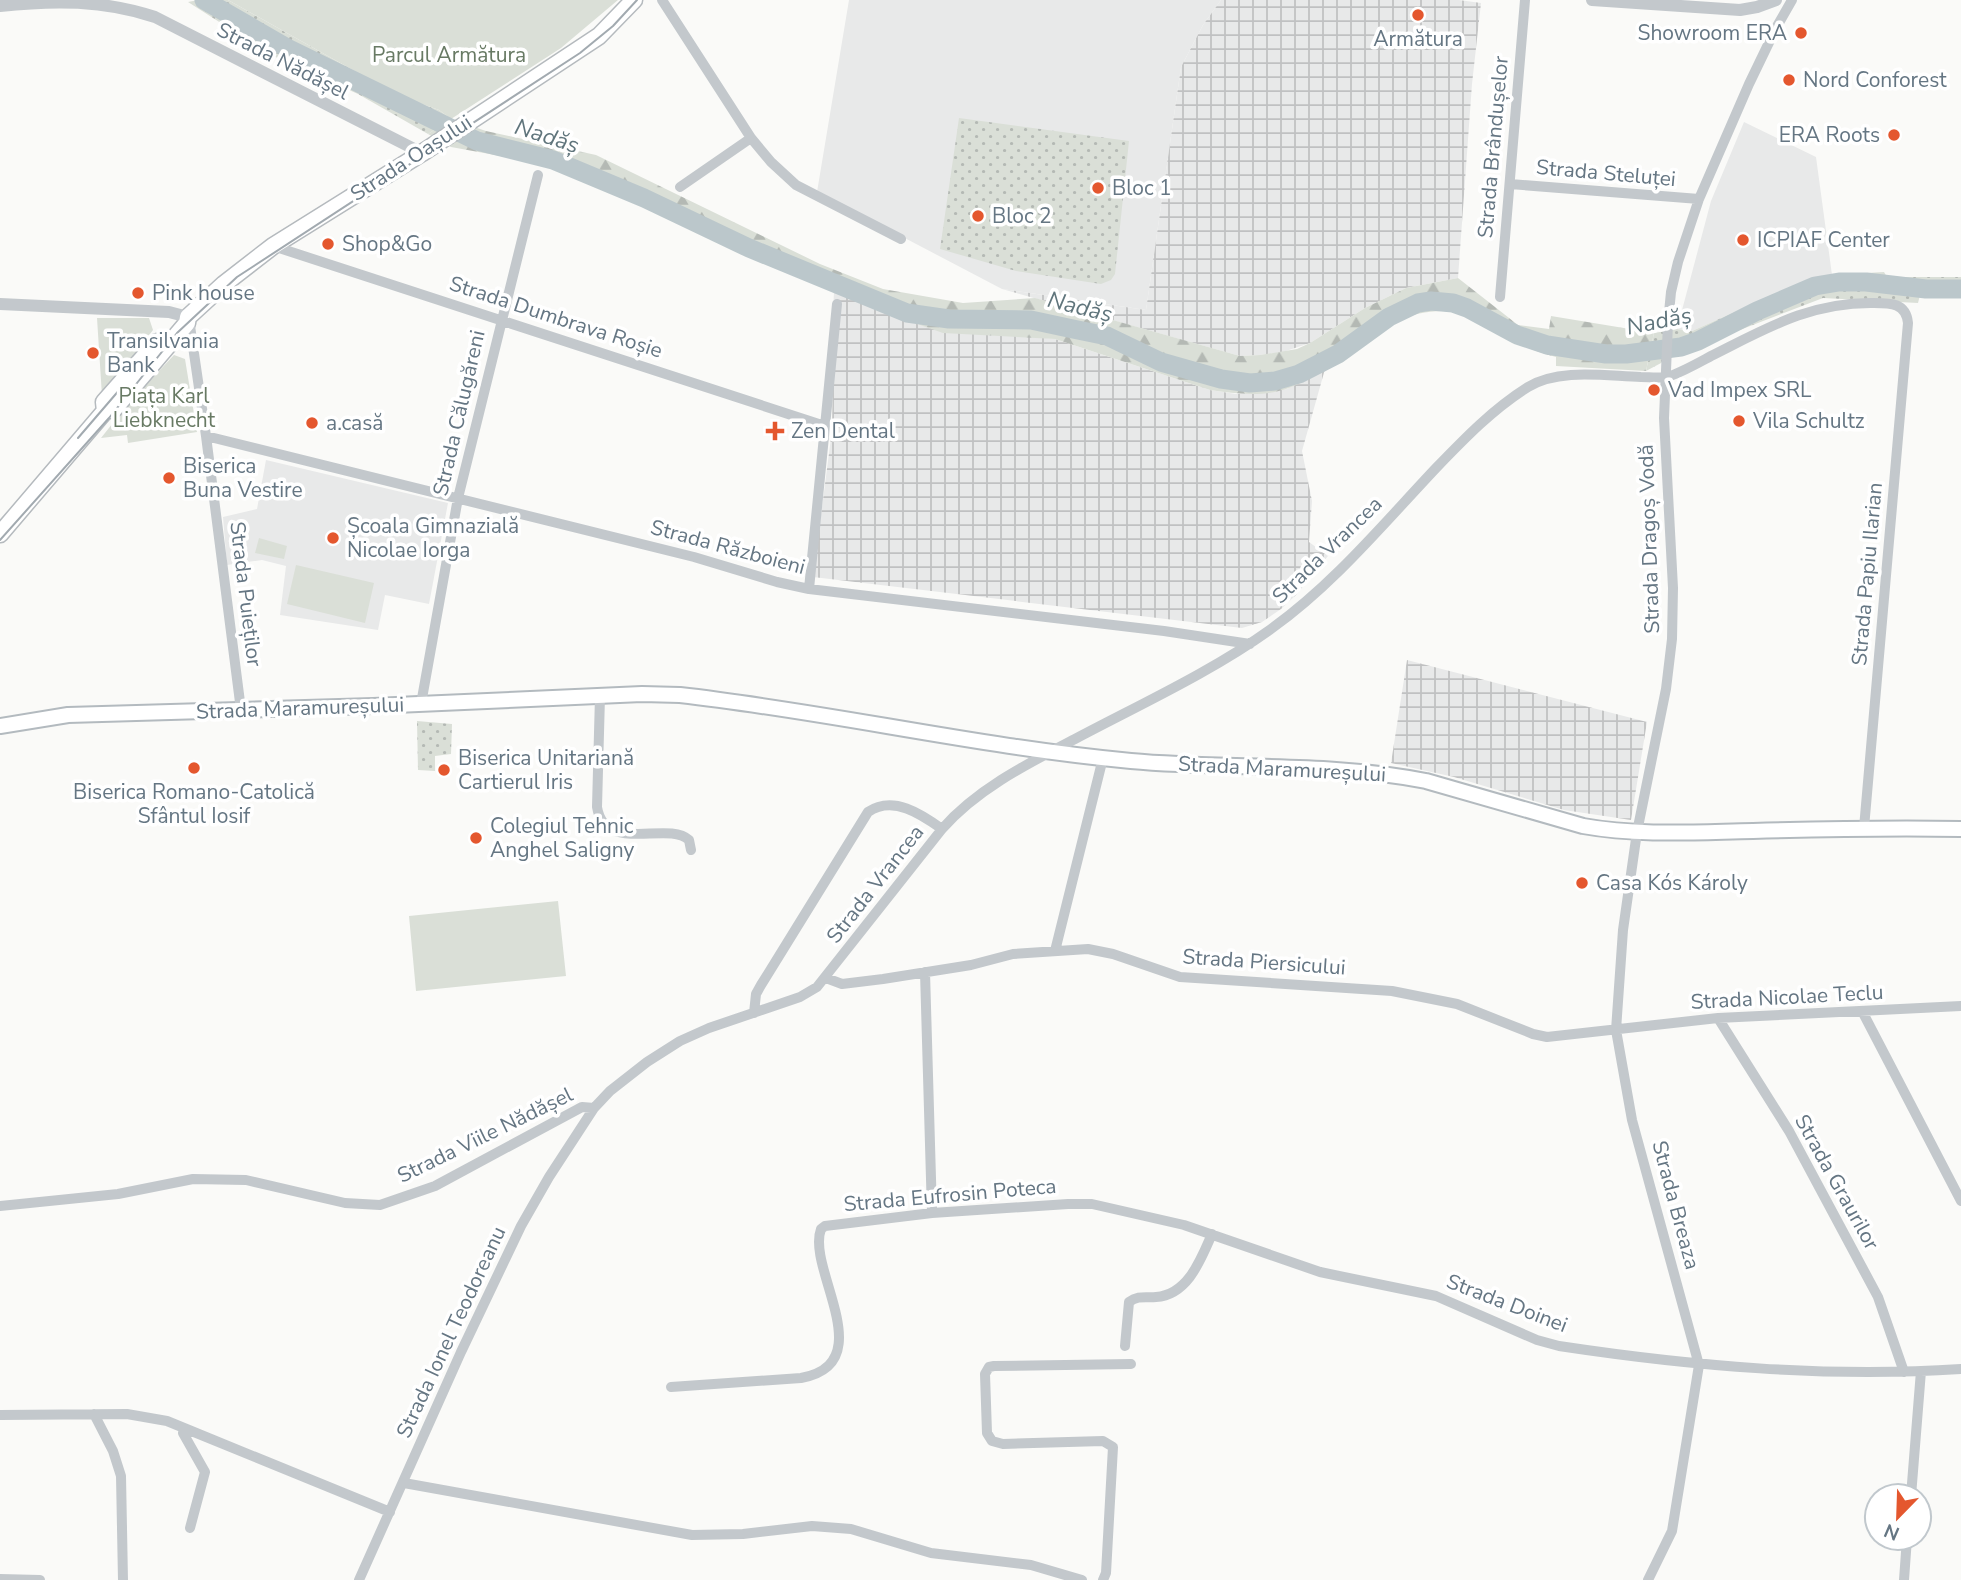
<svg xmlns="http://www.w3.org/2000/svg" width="1961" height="1580" font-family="'Nunito Sans',sans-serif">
	<defs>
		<pattern id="industrial-grid" width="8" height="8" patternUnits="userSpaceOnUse" patternTransform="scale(1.75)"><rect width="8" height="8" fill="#e8e9e9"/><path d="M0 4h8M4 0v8" fill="none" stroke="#c0c1c2"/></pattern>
		<pattern id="grass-dots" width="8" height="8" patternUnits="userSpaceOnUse" patternTransform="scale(1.75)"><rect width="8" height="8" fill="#dadfd7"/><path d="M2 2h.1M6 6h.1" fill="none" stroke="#b4b9b4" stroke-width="1.8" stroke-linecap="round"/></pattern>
		<pattern id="forest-firs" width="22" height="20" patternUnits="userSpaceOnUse" patternTransform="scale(1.75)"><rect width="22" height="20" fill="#dadfd7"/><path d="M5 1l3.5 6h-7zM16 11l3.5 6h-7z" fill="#b4b9b4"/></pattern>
	</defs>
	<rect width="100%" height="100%" fill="#fafaf8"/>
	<!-- built -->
	<path fill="#e8e9e9" d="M849,0h372l-18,25 -22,42 -35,243 -144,-21 -185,-97z
		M1744,122l72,35 16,118 -57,19 -83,37 -15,-2 34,-128z
		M266,460l182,43 -19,101 -44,-9 -7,35 -98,-15 6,-49 -24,-6 -35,5 -4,-48 34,-8z"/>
	<!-- industrial -->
	<path fill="url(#industrial-grid)" d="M1221,0h238l22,3 -9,81 -14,194 -52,10 -41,20 -55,35 -27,9 -23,3 -20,1 -18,-5 -220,-62 144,21 35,-243 22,-42z
		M834,291l86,34 135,14 155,51 26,4 51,-5 38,-20 -23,82 10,50 -3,41 19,14 -32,39 -15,14 -19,13 -20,6 -429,-51 19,-147z
		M1407,660l240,62 -16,98 -67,-10 -110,-33 -63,-14z"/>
	<!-- grass -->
	<path fill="url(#grass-dots)" d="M198,0h30l171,96 40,14 12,9 -23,15 -70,-40 -87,-39 -83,-53z
		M959,118l170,23 -14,133 -4,6 -10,4 -85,-13 -76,-22z
		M1884,272l3,5h74v20l-41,-2 -2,8 -95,-5 -143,55 -34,18 8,-38 23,-4 15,2 83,-37 57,-19z
		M417,721l35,3 -1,30 -16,2v15l-17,-1z"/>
	<!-- forest -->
	<path fill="url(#forest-firs)" d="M451,119l35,12 110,24 224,109 63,25 80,14 72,-5 205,58 20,-1 37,-6 13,-6 55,-35 41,-20 52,-10 60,47 31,4 2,-13 103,17 -8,38 -90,-5v-9c-21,-5 -39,-14 -59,-23 -17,-9 -34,-22 -53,-23 -66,-1 -97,55 -155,77 -24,9 -53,6 -79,2l-155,-51 -112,-6 -23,-8 -86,-34 -133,-59 -140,-65 -110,-20 -23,-13z"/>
	<!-- park -->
	<path fill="#dadfd7" d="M228,0h390l-57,48 -110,71 -12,-9 -40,-14z
		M97,318h52l4,12 -51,66z
		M174,355l11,4 12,73 -69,11 -1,-8 -26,3 27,-34z
		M259,538l28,8 -3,13 -29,-6z
		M296,565l78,18 -9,40 -78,-19z
		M558,901l8,75 -150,15 -7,-75z"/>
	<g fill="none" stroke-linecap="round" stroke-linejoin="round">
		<!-- river -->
		<path stroke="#bbc7cb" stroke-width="19" d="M204,0l83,48 190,93 76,19 91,38 105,50 158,65 42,6 82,1 42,9 34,7 54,26 60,17 29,4 25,-2 24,-7 39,-20 51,-37 29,-14 13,-2 22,2 14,5 50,27 30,10 59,9h20l55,-7 17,-6 59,-30 58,-25 24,-4h27l60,7h35"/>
		<!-- secondary casing -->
		<g stroke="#b3babf" stroke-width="18">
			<path id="secondary" d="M0,726l68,-11 305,-9 269,-12 38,1c151,17 299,52 451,66 98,9 198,1 295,20l157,45c56,10 114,6 170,5 70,-2 139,-3 208,-2"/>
		</g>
		<!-- primary casing -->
		<g stroke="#b5babe" stroke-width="19">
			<path id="primary" d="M105,411l-1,-9 53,-60
				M0,534l105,-123 9,-2 73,-86 1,-6 36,-33 49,-38 149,-93 177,-117 35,-36"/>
		</g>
		<!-- minor -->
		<path stroke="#c3c8cc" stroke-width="10" d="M662,0l89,138 20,24 25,23 105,54
			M1510,184l189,15
			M680,187l71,-49
			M273,246l552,180
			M1500,297l25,-297
			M189,319l17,117 35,274
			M206,436l488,121 83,25 32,7 355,42 86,13
			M809,589l28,-285
			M600,696l-3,111c8,48 70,13 92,33l2,10
			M421,704l37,-206 80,-323
			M1055,951l48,-193
			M925,972l7,241
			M826,978l16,6 41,-5 88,-14 42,-11 75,-5 25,5 67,23 212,14 65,13 76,30 14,3 171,-19 243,-12
			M1862,1011l99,190
			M754,1013l2,-19 5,-9 107,-173c25,-17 53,2 74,17
			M1718,1018l71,113 89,166 26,75
			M0,1206l118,-12 75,-15 53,1 99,23 35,2 55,-19 147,-79 12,1
			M1125,1346l4,-44c9,-7 17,-4 27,-5 32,-2 45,-38 56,-63
			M671,1387l130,-9c81,-15 5,-109 20,-149l4,-3 107,-13 136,-9h24l92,21 136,47 116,24 101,44 22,6c133,20 268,32 402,23
			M94,1414l19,37 8,25 2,104
			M0,1415l127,-1 40,7 223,91
			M184,1429l-1,4 22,39 -15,56
			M404,1483l288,52 51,-1 69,-8 39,3 80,24 100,12 51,15
			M1911,1496l10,-125
			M0,1579l40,1
			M359,1580l102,-228 60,-126 28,-49 45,-69 16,-17 37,-29 33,-21 29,-13 91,-31 17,-10 125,-158c35,-40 85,-65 133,-90 66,-35 136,-67 196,-110 63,-45 113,-106 166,-162 28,-29 56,-58 91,-80 31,-19 77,-11 113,-10 9,0 20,2 29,-1 14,-5 28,-13 41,-20 56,-28 99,-54 163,-53 17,0 32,0 34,20l-44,505
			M1103,1580l3,-7 7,-126 -10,-6 -100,3 -11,-3 -5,-8 -2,-59 4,-7 5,-1 137,-2
			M1648,1580l24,-49 27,-166 -67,-245 -16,-90 7,-100 14,-98 29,-143 6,-50 1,-51 -9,-170 4,-95 3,-31 7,-30 21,-63 50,-115 27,-56 16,-28
			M1904,1580l3,-42"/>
		<!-- tertiary -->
		<path stroke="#c3c8cc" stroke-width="12" d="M1592,0l148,10 17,-3 19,-7
			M0,6c54,-6 103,-6 155,11l267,136
			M0,304l169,8 19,5"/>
		<!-- secondary -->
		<use href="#secondary" stroke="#fff" stroke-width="14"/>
		<!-- primary -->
		<use href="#primary" stroke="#fff" stroke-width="16"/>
		<!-- tram -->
		<path stroke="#a2aab0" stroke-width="2" d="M78,438l43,-50
			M0,540l109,-122 68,-85 60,-56 343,-224 33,-27 24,-26"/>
	</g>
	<!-- markers -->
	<g fill="#e4572e" stroke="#fff" stroke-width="2.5">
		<circle cx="1418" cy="15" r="7"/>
		<circle cx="1801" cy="33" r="7"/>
		<circle cx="1789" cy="80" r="7"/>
		<circle cx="1894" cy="135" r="7"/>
		<circle cx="1098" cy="188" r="7"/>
		<circle cx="978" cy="216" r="7"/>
		<circle cx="1743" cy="240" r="7"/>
		<circle cx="328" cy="244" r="7"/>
		<circle cx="138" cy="293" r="7"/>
		<circle cx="93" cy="353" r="7"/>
		<circle cx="1654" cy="390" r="7"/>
		<circle cx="1739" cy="421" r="7"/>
		<circle cx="312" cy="423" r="7"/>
		<path d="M771.5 420.5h7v7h7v7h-7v7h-7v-7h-7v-7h7z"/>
		<circle cx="169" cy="478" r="7"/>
		<circle cx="333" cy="538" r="7"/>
		<circle cx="194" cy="768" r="7"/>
		<circle cx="444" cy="770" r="7"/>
		<circle cx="476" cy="838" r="7"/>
		<circle cx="1582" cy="883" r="7"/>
	</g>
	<g text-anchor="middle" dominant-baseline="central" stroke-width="7" stroke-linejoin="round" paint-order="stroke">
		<!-- poi labels -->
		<g font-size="21" fill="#657683" stroke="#fff" text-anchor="start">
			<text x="1787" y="33" text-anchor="end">Showroom ERA</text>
			<text x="1418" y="39" text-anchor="middle">Armătura</text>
			<text x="1803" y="80">Nord Conforest</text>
			<text x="1880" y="135" text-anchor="end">ERA Roots</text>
			<text x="1112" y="188">Bloc 1</text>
			<text x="992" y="216">Bloc 2</text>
			<text x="1757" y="240">ICPIAF Center</text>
			<text x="342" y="244">Shop&amp;Go</text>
			<text x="152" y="293">Pink house</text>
			<text x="107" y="341">Transilvania<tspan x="107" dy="24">Bank</tspan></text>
			<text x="1668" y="390">Vad Impex SRL</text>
			<text x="1753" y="421">Vila Schultz</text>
			<text x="326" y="423">a.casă</text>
			<text x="791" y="431">Zen Dental</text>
			<text x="183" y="466">Biserica<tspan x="183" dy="24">Buna Vestire</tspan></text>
			<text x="347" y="526">Școala Gimnazială<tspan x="347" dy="24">Nicolae Iorga</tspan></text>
			<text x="458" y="758">Biserica Unitariană<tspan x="458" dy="24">Cartierul Iris</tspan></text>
			<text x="194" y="792" text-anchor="middle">Biserica Romano-Catolică<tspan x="194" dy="24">Sfântul Iosif</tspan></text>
			<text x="490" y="826">Colegiul Tehnic<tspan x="490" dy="24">Anghel Saligny</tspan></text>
			<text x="1596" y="883">Casa Kós Károly</text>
		</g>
		<!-- park labels -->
		<g font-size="21" fill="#687a64" stroke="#fff">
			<text x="449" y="55">Parcul Armătura</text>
			<text x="164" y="396">Piața Karl<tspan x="164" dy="24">Liebknecht</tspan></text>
		</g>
		<!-- street labels -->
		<g font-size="21" fill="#657683" stroke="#fff">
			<text transform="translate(283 61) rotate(27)">Strada Nădășel</text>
			<text transform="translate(1493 147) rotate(-85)">Strada Brândușelor</text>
			<text transform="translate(411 158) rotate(-33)">Strada Oașului</text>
			<text transform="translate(1606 173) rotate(5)">Strada Steluței</text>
			<text transform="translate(556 317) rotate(18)">Strada Dumbrava Roșie</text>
			<text transform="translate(459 413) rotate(-77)">Strada Călugăreni</text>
			<text transform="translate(1649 539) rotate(-92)">Strada Dragoș Vodă</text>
			<text transform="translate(728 547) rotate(15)">Strada Războieni</text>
			<text transform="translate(1327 550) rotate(-44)">Strada Vrancea</text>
			<text transform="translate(1867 574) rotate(-85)">Strada Papiu Ilarian</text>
			<text transform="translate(246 594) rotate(83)">Strada Puieților</text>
			<text transform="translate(300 708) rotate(-2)">Strada Maramureșului</text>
			<text transform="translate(1282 769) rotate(3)">Strada Maramureșului</text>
			<text transform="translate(875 884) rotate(-52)">Strada Vrancea</text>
			<text transform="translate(1264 962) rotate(4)">Strada Piersicului</text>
			<text transform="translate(1787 997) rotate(-3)">Strada Nicolae Teclu</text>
			<text transform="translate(485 1135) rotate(-26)">Strada Viile Nădășel</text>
			<text transform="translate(1837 1182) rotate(61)">Strada Graurilor</text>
			<text transform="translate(950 1195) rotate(-5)">Strada Eufrosin Poteca</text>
			<text transform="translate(1676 1205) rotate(75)">Strada Breaza</text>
			<text transform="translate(1507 1303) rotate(21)">Strada Doinei</text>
			<text transform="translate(451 1332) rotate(-65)">Strada Ionel Teodoreanu</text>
		</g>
		<!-- water labels -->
		<g font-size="23" font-style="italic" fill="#60757c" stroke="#fff">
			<text transform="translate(547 136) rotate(18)">Nadăș</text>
			<text transform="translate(1080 307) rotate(14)">Nadăș</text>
			<text transform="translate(1659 321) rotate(-11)">Nadăș</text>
		</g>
	</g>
	<!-- north arrow -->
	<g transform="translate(1898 1517) rotate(203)"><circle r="33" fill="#ffffff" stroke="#c1c8cd" stroke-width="2"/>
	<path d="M0-5L12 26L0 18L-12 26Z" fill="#e4572e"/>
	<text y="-10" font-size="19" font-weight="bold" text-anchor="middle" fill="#657683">N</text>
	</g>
</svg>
